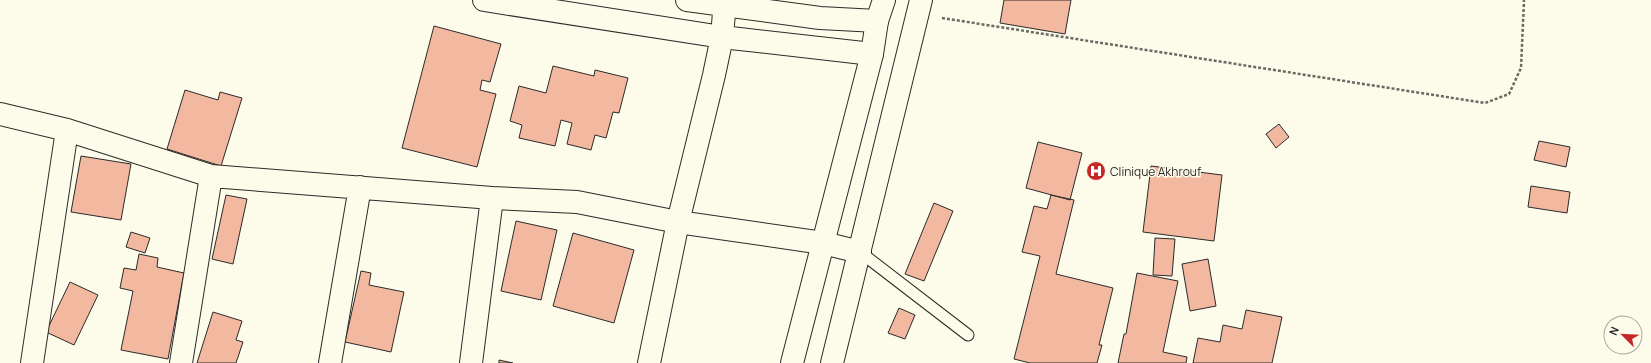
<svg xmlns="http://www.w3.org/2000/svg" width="1651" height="363" font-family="Manrope,sans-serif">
	<rect width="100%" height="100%" fill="#fdfbea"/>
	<!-- building -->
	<path fill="#f2b8a0" stroke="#2b2b2b" d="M1004,0h67l-6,34 -65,-11z
		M434,26l67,18 -11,38 -8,-2 -2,10 16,4 -19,73 -75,-19z
		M553,66l41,10 1,-6 33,8 -9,35 -6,-1 -7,26 -11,-3 -4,15 -24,-6 5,-21 -11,-3 -6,26 -36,-8 3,-13 -12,-4 9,-35 27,7z
		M185,90l33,10 2,-8 22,6 -21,68 -54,-17z
		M1279,124l10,13 -13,11 -10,-14z
		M1539,141l31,6 -4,20 -32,-7z
		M1038,142l44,11 -12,47 -44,-12z
		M81,156l50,8 -10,56 -50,-8z
		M1151,166l71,9 -8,66 -71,-9z
		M1531,186l39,6 -3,21 -39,-6z
		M226,195l21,4 -14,65 -21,-5z
		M1051,195l23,5 -18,74 57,14 -14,57h3l-5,18h-67l-16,-4 26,-103 -18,-4 12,-46 13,3z
		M934,203l19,8 -29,70 -19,-7z
		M516,221l41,9 -16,70 -40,-9z
		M131,232l19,6 -5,15 -19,-6z
		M573,233l61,17 -20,73 -61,-17z
		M1155,238l20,1 -3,37 -19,-1z
		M139,254l19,4 -1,9 27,6 -16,86 -47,-9 12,-59 -13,-3 4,-20 12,2z
		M1208,259l8,47 -26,5 -8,-47z
		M361,271l10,2 -2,12 35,7 -13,60 -46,-10z
		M1137,273l41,8 -15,71 24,5 -1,6h-68l6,-29h2z
		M70,282l28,13 -24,50 -28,-13z
		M899,308l16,7 -10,24 -17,-6z
		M1246,310l36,7 -10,46h-79l5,-25 22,4 3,-17 19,4z
		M213,312l29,9 -6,19 7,2 -7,21h-39z
		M499,360l14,3h-14z"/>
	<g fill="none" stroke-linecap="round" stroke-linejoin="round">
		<!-- service casing -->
		<g stroke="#2b2b2b" stroke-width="13">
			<path id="service" d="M860,252l108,83"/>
		</g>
		<!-- minor casing -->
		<g stroke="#2b2b2b" stroke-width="24">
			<path id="minor" d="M484,0l238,37 150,17
				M687,0l133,18 57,3
				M0,114l67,16 144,46 281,22 85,4 101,20 145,21 37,9
				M32,363l35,-233
				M181,363l30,-187
				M330,363l30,-176
				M471,363l21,-165
				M649,363l29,-141 36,-147 8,-38 3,-37"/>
		</g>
		<!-- trunk casing -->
		<g stroke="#2b2b2b" stroke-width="24">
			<path id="trunk" d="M792,363l80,-309 5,-33 7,-21
				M832,363l89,-363"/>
		</g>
		<!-- path -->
		<path stroke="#6a6964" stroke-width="2.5" stroke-dasharray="3 2" stroke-linecap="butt" d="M942,18l543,85 24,-9 12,-26 3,-68"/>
		<!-- service -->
		<use href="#service" stroke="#fdfbea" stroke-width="11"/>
		<!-- minor -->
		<use href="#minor" stroke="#fdfbea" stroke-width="22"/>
		<!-- trunk -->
		<use href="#trunk" stroke="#fdfbea" stroke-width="22"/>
	</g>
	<!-- icons -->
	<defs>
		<g id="hospital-disc" transform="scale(1)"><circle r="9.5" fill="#c62828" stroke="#fdfbea"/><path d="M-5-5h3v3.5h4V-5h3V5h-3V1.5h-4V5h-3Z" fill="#fff"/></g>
	</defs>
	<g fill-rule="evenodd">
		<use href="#hospital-disc" x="1096" y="171"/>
	</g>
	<g text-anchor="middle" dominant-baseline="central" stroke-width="3" stroke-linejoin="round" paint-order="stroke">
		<!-- poi labels -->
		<g font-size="12" fill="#2b2b2b" stroke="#fdfbea" text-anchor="start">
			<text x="1110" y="171">Clinique Akhrouf</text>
		</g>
	</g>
	<!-- north arrow -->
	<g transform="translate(1623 335) rotate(294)"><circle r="19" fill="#fdfbea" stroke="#a9a89e"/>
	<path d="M0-3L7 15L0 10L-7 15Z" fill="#c62828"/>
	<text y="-6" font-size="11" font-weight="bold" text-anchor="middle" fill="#2b2b2b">N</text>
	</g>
</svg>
